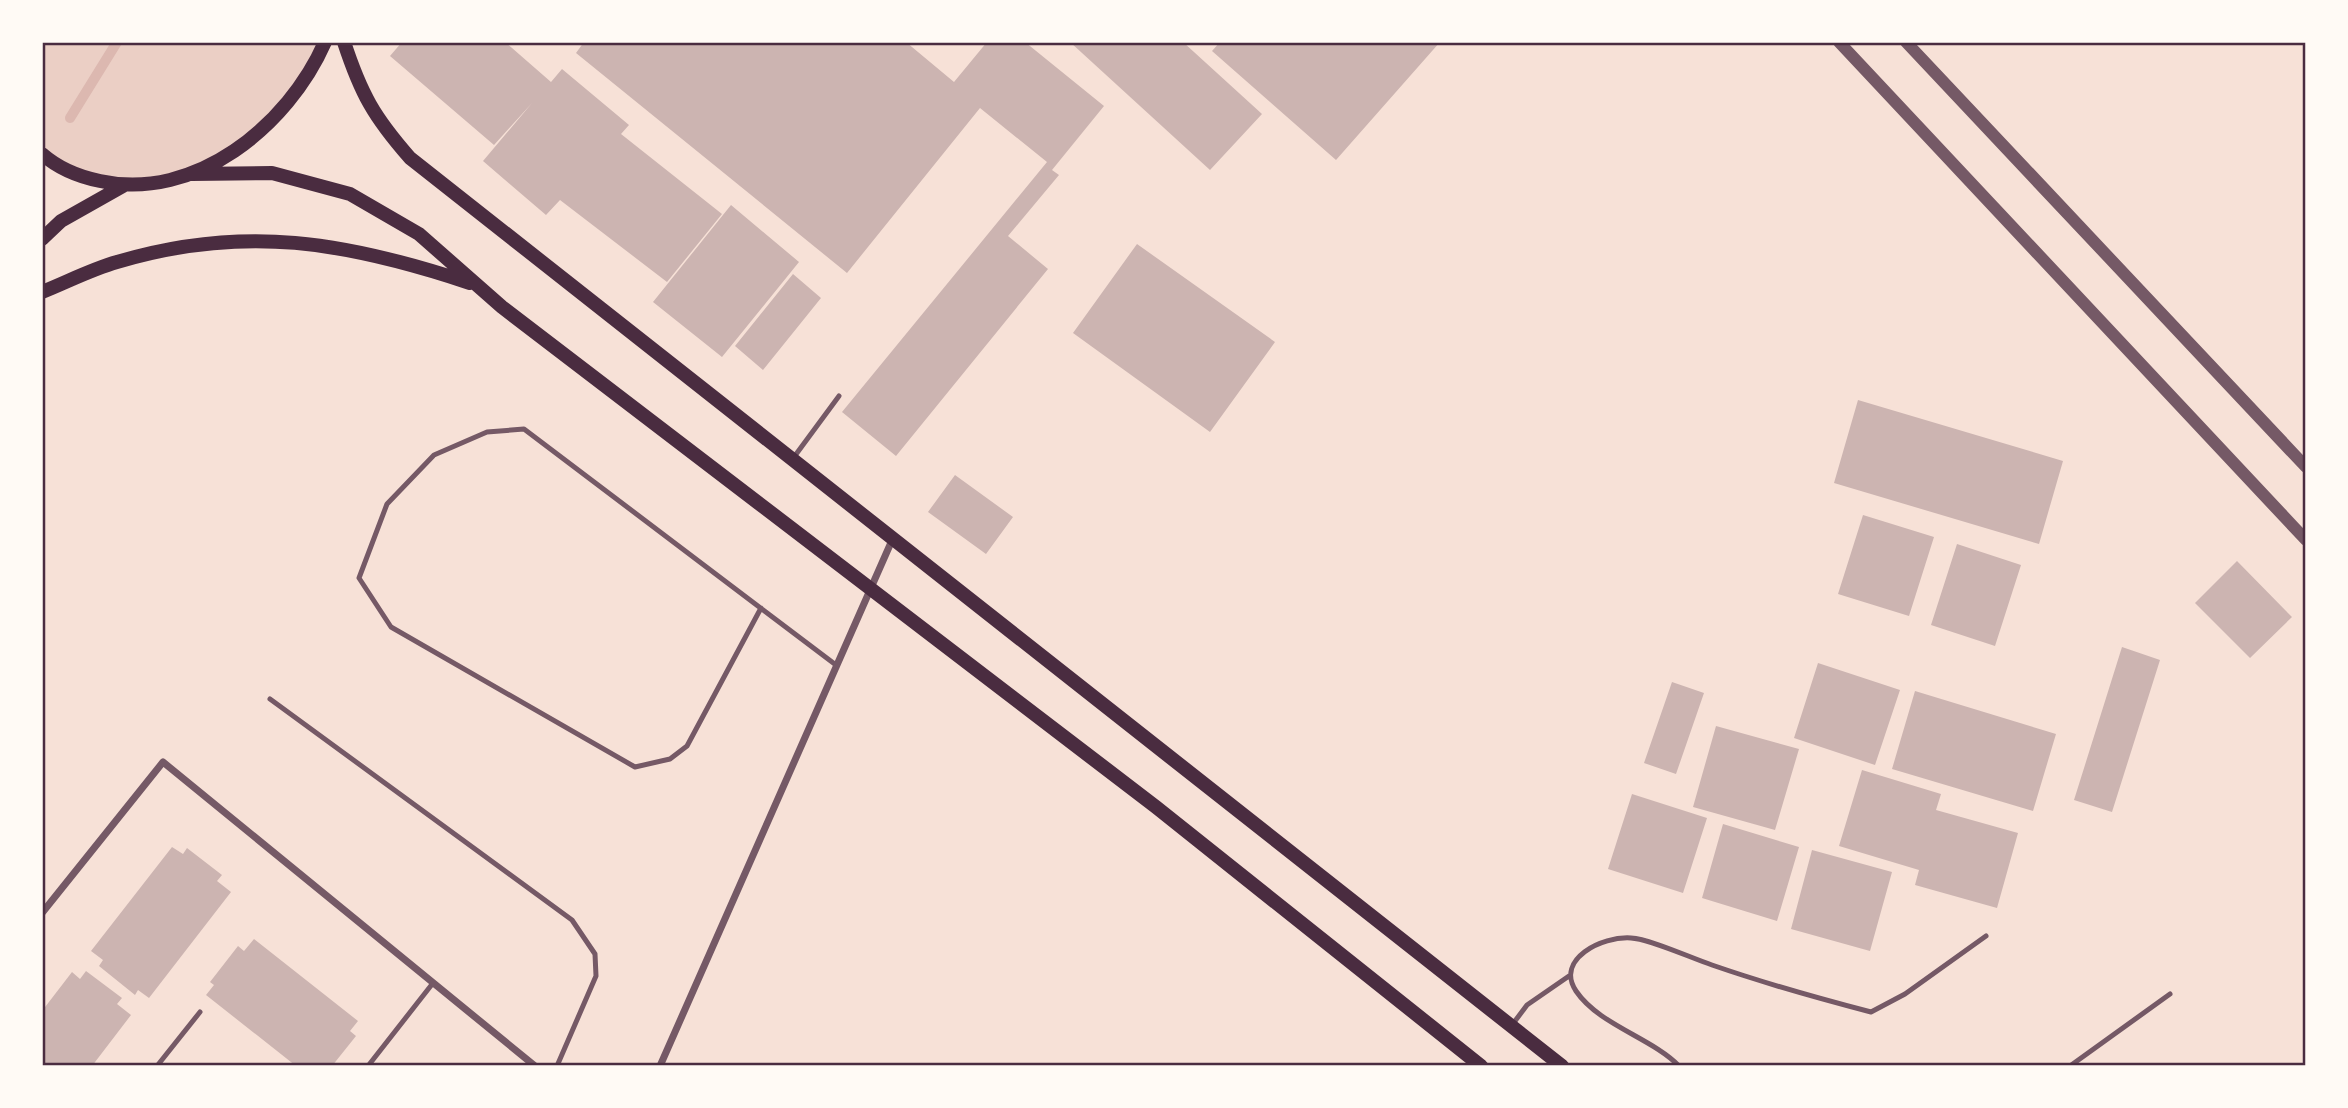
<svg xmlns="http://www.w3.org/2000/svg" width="2348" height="1108" font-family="'IBM Plex Serif',serif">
	<rect width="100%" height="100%" fill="#f7e1d7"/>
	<!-- green -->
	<path fill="#ebcfc5" d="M42,42h283l-42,66 -91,66 -69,12 -81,-32z"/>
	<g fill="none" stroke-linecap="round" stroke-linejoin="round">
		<!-- stream -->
		<path stroke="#dcb8b0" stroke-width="10" d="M70,118l47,-76"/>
	</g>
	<!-- building -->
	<path fill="#ccb4b1" d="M402,42h103l46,40 11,-13 67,56 -8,9 101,80 -55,68 -107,-82 -14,15 -63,-54 49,-58 -38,42 -104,-89z
		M584,42h322l48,40 33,-40h38l79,64 -52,64 7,5 -51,61 40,33 -152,187 -54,-44 205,-250 -67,-54 -133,165 -271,-220z
		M1070,42h113l79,72 -52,56z
		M1220,42h220l-104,118 -124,-109z
		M731,205l68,57 -77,95 -69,-55z
		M1137,244l138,98 -65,90 -137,-99z
		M793,274l28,24 -58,72 -28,-24z
		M1858,400l205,61 -24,83 -205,-61z
		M955,475l58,42 -27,37 -58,-42z
		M1863,515l71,22 -25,79 -71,-22z
		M1957,544l64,21 -26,81 -64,-21z
		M2237,561l55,56 -42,41 -55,-55z
		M2122,647l38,13 -48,152 -38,-12z
		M1818,663l82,27 -25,75 -81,-27z
		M1672,682l32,11 -28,81 -32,-11z
		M1915,691l141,43 -23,77 -141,-42z
		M1716,726l83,23 -24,81 -82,-23z
		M1862,770l79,24 -5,16 82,23 -21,75 -82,-23 4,-15 -80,-24z
		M1632,794l75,24 -24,75 -75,-24z
		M1723,824l76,23 -22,74 -75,-23z
		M172,847l11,7 4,-6 35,27 -5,6 14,11 -82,106 -11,-8 -3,5 -36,-29 4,-6 -12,-9z
		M1812,850l80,22 -22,79 -79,-22z
		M254,939l104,82 -8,10 6,5 -24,30h-36l-90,-71 8,-10 -4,-3 28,-36 6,5z
		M86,971l36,27 -5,6 14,11 -39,51h-50v-55l30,-39 8,7z"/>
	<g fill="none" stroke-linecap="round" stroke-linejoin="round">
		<!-- service -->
		<path stroke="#755966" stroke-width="5" d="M794,457l45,-61
			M761,608l-74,138 -17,13 -35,8 -244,-140 -32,-49 28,-74 47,-49 53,-23 37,-3 312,236
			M270,699l302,221 23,34 1,22 -39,90
			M1512,1025l15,-20 42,-29
			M157,1066l43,-54
			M368,1066l65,-83
			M1679,1066c-27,-28 -80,-41 -103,-75 -21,-32 26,-55 55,-53 19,1 60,20 81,27 52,18 105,33 159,47l34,-18 81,-58
			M2070,1066l100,-72"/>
		<!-- minor -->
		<path stroke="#755966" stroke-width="7" d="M42,913l121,-151 372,304
			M660,1066l233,-528"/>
		<!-- tertiary -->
		<path stroke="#755966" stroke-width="12" d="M1839,42l467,498
			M1906,42l400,425"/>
		<!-- secondary -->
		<path stroke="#4a2c40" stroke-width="14" d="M344,42c17,52 30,75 66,116l1152,908
			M42,154c16,14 38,23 58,27 95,21 188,-55 225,-139
			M192,174l80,-1 78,21 69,40 83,73 654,500 325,259
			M42,239l19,-18 62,-35
			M42,292c25,-10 50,-23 75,-30 127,-38 230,-20 353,21"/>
	</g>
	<!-- border -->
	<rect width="2348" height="1108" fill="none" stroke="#fffaf5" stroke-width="88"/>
	<rect x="44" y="44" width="2260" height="1020" fill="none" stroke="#4a2c40" stroke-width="2.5"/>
</svg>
